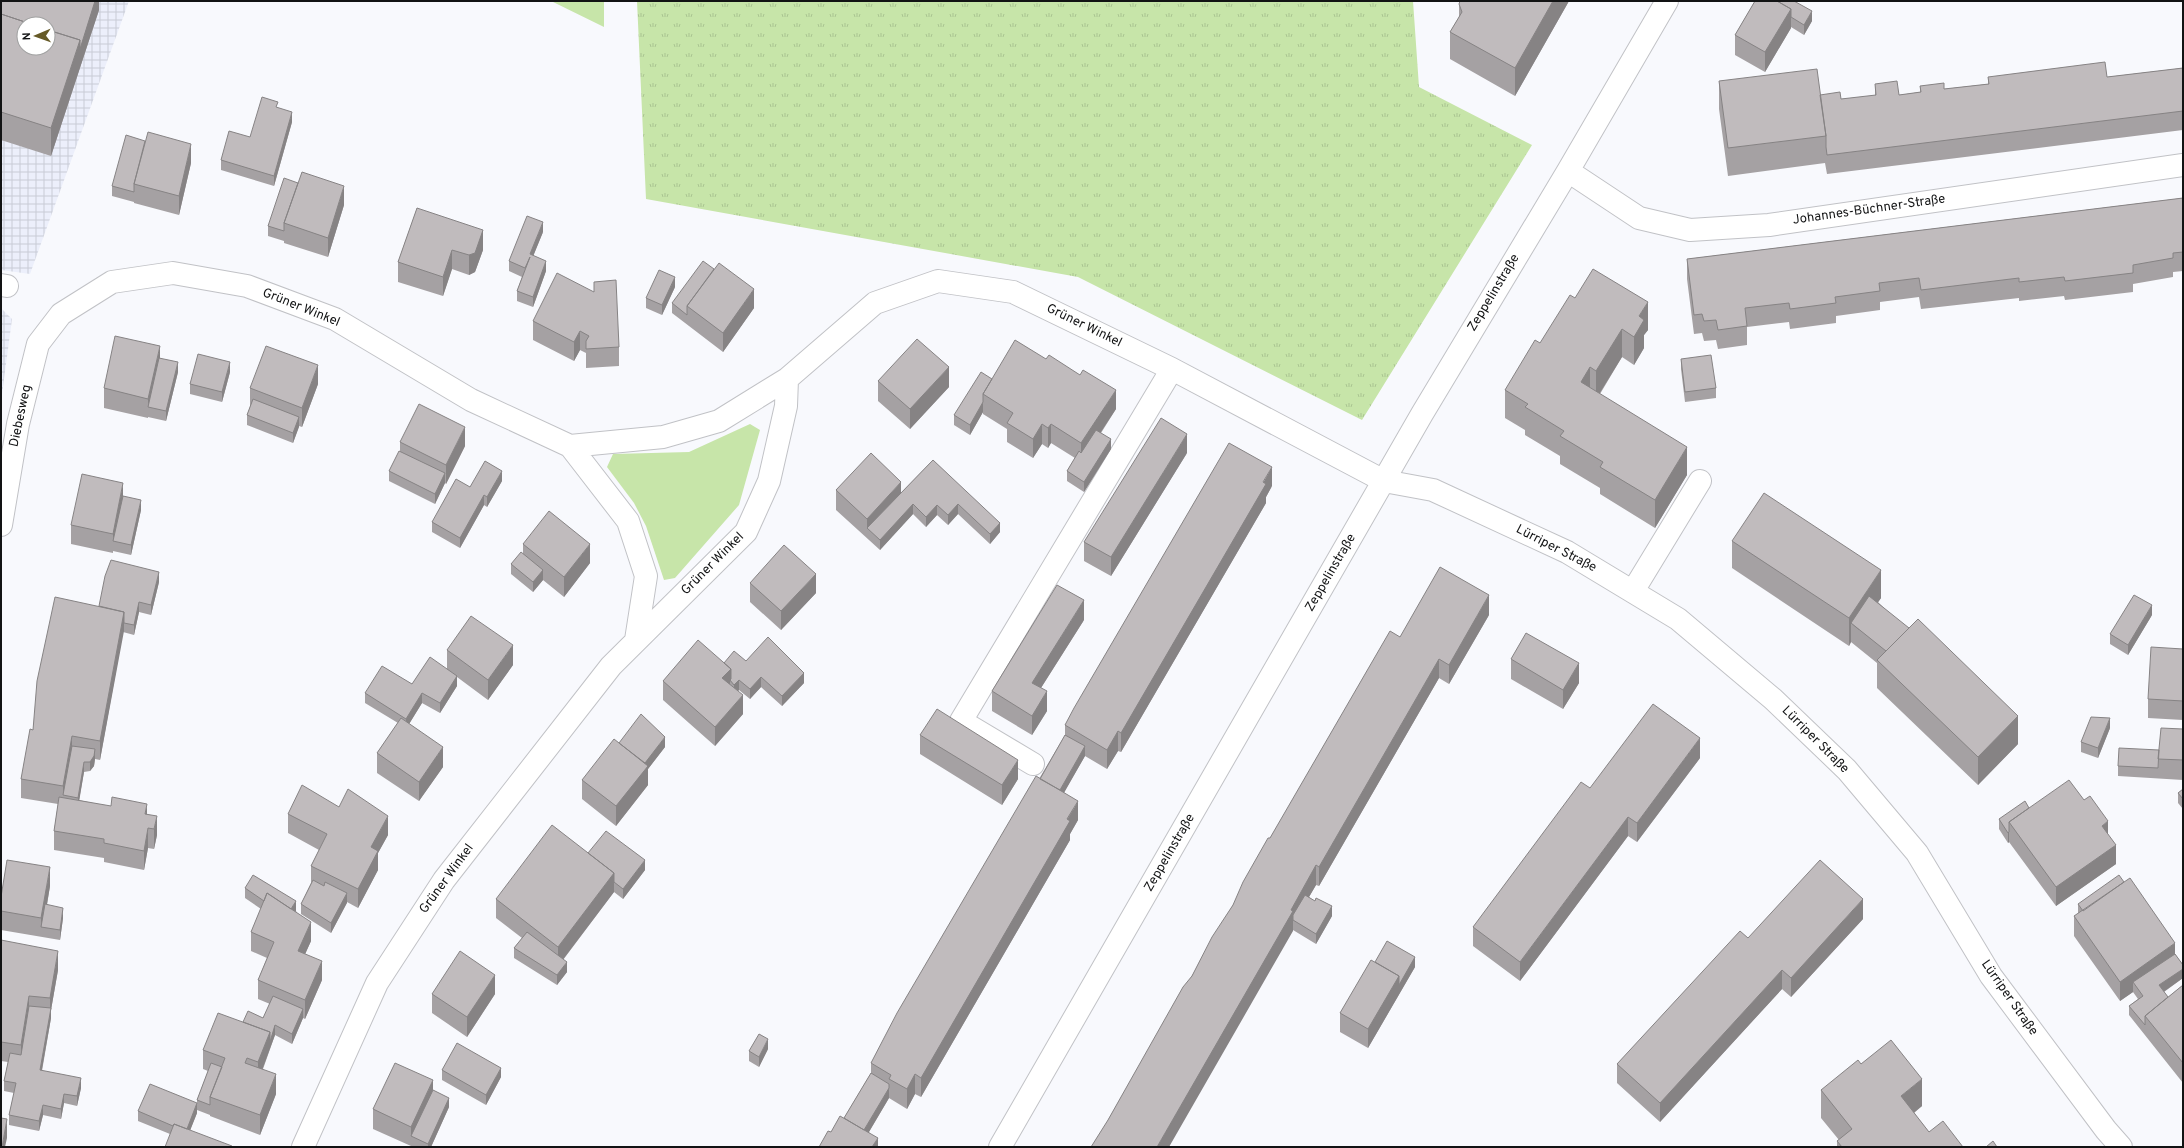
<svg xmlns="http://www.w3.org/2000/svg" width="2184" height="1148" font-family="Overpass,sans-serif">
	<defs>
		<pattern id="industrial-grid" width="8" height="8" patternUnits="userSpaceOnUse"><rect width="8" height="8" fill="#eceffb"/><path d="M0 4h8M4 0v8" fill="none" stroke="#c9ccd6"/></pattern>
		<pattern id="park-tufts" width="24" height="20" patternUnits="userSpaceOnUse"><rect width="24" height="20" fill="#c7e5a9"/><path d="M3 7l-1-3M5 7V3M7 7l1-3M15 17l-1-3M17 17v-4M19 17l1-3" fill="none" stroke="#aac491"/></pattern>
	</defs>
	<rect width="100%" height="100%" fill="#f8f9fd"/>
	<!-- industrial -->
	<path fill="url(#industrial-grid)" fill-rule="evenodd" d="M1,1h128l-99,273 -29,-4zM24,24h24v24h-24z
		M1,308l11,11 -11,83z"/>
	<!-- green -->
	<path fill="#c7e5a9" d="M551,1h53v26z
		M750,424l10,6 -21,75 -64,73 -11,2 -18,-54 -12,-23 -27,-36 6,-13 76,-2z"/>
	<!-- park -->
	<path fill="url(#park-tufts)" d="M637,1h776l6,86 113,58 -170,275 -284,-143 -432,-78z"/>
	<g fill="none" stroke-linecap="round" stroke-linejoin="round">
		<!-- minor casing -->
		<g stroke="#c1c2c6" stroke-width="24">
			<path id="minor" d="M1568,171l71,47 51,12 79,-5 414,-60
				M1,285l6,1
				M570,446l58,75 18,55 -10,64
				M1,525l17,-101 20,-80 23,-30 51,-32 61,-9 74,13 88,33 136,81 99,46 93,-9 56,-16 68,-42 88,-76 63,-22 75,11 159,77 212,112 49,9 134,62 111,67 95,80 74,71 70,83 74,123 115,154 15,17
				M1633,591l67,-110
				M1033,764l-72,-43 211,-352
				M303,1147l74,-164 67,-103 167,-214 135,-134 23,-51 17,-75 1,-27
				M1000,1147l422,-733 146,-243 99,-170"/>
		</g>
		<!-- minor -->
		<use href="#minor" stroke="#fff" stroke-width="22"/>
	</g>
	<!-- wall -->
	<path fill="#a5a1a3" d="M1,1h98v9l-48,146 -50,-16z
		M1460,1h109l-54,95 -65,-37v-27l9,-15v-13z
		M1755,1l57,20 -8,14 -13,-8v1l-26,44 -30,-17v-20z
		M2183,68v62l-356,44 -2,-11 -97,13 -9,-67v-28l101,14 21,4 34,-3v-12l24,11 21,-3v-6l24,3 44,-5v-7h119z
		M278,108l14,14 -18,64 -53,-16v-10l29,-23z
		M191,163l-12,52 -45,-12v-1l-22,-6v-10z
		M298,183l46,22 -16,52 -44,-14v-2l-16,-5v-10z
		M2183,198v73l-10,1v5l-40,7v8l-68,8 -1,-4 -45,5v-3l-98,11 -2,-12 -39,5v8l-44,6v7l-46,6 -1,-7 -42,5v18l-29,4 -2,-9 -12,1 -2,-8 -8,1 -7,-55v-20z
		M417,208l66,42 -8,22 -6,3 -17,-6 -9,27 -45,-14v-20z
		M543,232l-10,24 13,15 -13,36 -16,-6v-10l5,-14 -13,-6v-10z
		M594,282l25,65v19l-33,2v-15l-6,-3 -6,11 -41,-21v-19l61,-29z
		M675,287l-13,28 -16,-7v-10z
		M1575,298l73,32 -4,5v13l-10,17 -12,-8 -22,37 87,81 -32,53 -55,-34v-6l-40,-24v-8l-35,-21v-5l-20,-12v-28z
		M672,303l82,5 -31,44 -51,-39z
		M160,358l18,14 -12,49 -18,-4v-2v3l-44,-10v-20z
		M1681,359l35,29v10l-31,4 -4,-33z
		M230,372l-8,30 -32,-8v-10z
		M992,379l124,30 -15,24 10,16 -27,43 -17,-11v-10l8,-13 -24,-15 -3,5 -6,-4 -9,14 -26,-16v-13l-24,-15v-2l-13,23 -16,-10v-10z
		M878,381l71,6 -39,42 -32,-28z
		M318,384l-16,43 -3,-1 -6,17 -46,-18v-10l3,-8v-19z
		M400,442l65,4 -19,38 -1,-1 -10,21 -46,-23v-10l11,-20z
		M1187,453l-76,123 -27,-15v-19z
		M933,460l67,72 -10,12 -32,-30 -10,11 -11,-10 -11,12 -13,-13 -33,36 -44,-40v-20l65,3z
		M502,481l-15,26 -3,-2 -24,43 -28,-16v-10l38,-35z
		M1272,486l-6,11v6l-145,249 -3,-1 -11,18 -22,-13 -21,36 14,28 -8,14v6l-149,257 -6,-3 -8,15 -18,-11 -20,34 9,15 -47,-15 13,-14 27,-45v-10l194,-328v-10z
		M123,496l18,14 -10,45 -18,-4v2l-42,-9v-19z
		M1732,541l149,57 -3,4 140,142 -40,41 -101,-97v-25l-26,-21 -2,4 -117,-78z
		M523,544l67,19 -26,34 -21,-17 -10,12 -22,-18v-10l12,-11z
		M159,582l-8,33 -12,-3 -5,23 -11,-3 -23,128 -5,-1 -1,7 -4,5 -6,1 -5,28 68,15 10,20 -3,14 -6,-1 -4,22 -40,-8v-4l-50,-8v-19l4,-27 -37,-6v-19l12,-49 66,-124z
		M750,583l66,10 -35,37 -31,-28z
		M1489,615l-40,69 -10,-6 -120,208 -3,-1 -7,12 23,19 -16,28 -23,-14 -185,190 125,-215 37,-67 130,-201z
		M2152,615l-24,40 -18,-11v-10z
		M1084,620l-43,68 6,23 -15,24 -40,-24v-20z
		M2183,649v71l-35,-2v-19z
		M447,650l66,15 -25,35 -31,-23v9l-17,27 -18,-10 -13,21 34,43 -24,34 -42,-28v-20l21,-30 -33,-20v-10l47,-9 35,-15z
		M1511,659l68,24 -16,26 -52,-30z
		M746,661l58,22 -22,23 -21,-19 -11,12 -11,-9 -1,1 5,23 -28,32 -52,-46v-19l61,-18z
		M2110,728l-12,30 -17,-6v-10z
		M2183,729v51l-65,-4v-10l41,-16z
		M920,735l98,44 -16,26 -82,-51z
		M619,743l46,4 -17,22v16l-32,41 -34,-27v-19z
		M1700,758l-63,84 -9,-6 -108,145 -47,-35v-19l117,-139z
		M2183,789v20l-5,-6v-10z
		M2029,808l79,26 8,30 -60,42 -47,-64 -1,1 -9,-14v-10z
		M288,814l100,21 -10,18v17l-20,38 -11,-6 -16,31 -30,-19v-10l10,-21v-17l8,-16 -31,-17z
		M588,853l57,17 -22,29 -9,-7 -51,68 4,12 -10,13 -43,-27v-10l8,-10 -26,-20v-19z
		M50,886l-3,19 16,13 -3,22 -59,-10v-33z
		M245,888l51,23 15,30 -6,13 17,26 -17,39 -2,-1 -11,26 -17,-9 -12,34 13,25 -16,41 -50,-19v-1l-13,-5v3l-7,17 -20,4 -32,-13v-10l59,-8v-3l11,-29 -5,-2v-19l40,-28 20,-4 7,-14 -12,-5v-19l9,-22 -16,-7v-19l10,-23 -16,-11z
		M2078,904l97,50 8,11v13l-19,14 4,5 15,-12v98l-54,-68v-9l9,-7 -5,-7 -13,9 -46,-65v-20l4,-2z
		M1863,919l-72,78 -9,-8 -122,133 -43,-39v-19l131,-126z
		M1,940l57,30 -7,40v8l-9,53 39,17 -4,18 -13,-3 -3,16 -18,-4 -4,16 -30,-6v-10l5,-22 -10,-2v-10l4,-19 -7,-1z
		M1375,962l40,5 -47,81 -28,-16v-19z
		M432,994h63l-28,43 -35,-24z
		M768,1049l-9,18 -10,-6v-10z
		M1861,1064l61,42 -8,7 15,19 34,15h-126v-6l2,-1 -18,-22v-28z
		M442,1070l59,7 -15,28 -44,-25z
		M433,1090l16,17 -18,40h-17l-3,-1 -38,-17v-20z"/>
	<!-- shaded-wall -->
	<path fill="#868384" d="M95,1h4v9l-48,146v-28l29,-88z
		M1553,1h16l-54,95v-28z
		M1791,9v19l-26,44v-20z
		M1812,11v10l-8,14v-10z
		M292,112v10l-18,64v-10z
		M191,144v19l-12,52v-19z
		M344,186v19l-16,52v-19z
		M543,222v10l-13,32v-10z
		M483,230v20l-8,22 -6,3v-20z
		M452,250v19l-9,27v-19z
		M546,261v10l-13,36v-10z
		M675,277v10l-13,28v-10z
		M754,289v19l-31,44v-19z
		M1648,302v28l-4,5v13l-10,17v-28l5,-21z
		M1622,329v28l-26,42v-28z
		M580,331v19l-6,11v-19z
		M160,346v19l-12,42v11v-19z
		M178,362v10l-12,49v-10z
		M230,362v10l-8,30v-10z
		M318,365v19l-16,43v-19z
		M949,367v20l-39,42v-20z
		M1590,367v28l-9,-13z
		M1116,390v19l-35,53v-19z
		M983,402v10l-13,23v-10z
		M299,417v10l-6,16v-10z
		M1042,424v20l-9,14v-19z
		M1051,424v19l-3,5v-20z
		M465,427v19l-19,38v-19z
		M1187,434v19l-76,123v-19z
		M1111,439v10l-27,43v-10z
		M1687,447v28l-32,53v-28z
		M1272,467v19l-6,11v6l-145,249v-19z
		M502,471v10l-15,26v-10z
		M445,473v10l-10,21v-10z
		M901,482v19l-34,27v-9z
		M123,483v19l-10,39v12v-19z
		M484,495v10l-24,43v-10z
		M141,500v10l-10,45v-10z
		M913,504v10l-33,36v-10z
		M958,504v10l-10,11v-10z
		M937,505v10l-11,12v-10z
		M1000,523v9l-10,12v-10z
		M590,544v19l-26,34v-20z
		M543,570v10l-10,12v-10z
		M1881,570v28l-22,32 -8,-7v19l-2,4v-28z
		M159,572v10l-8,33v-10z
		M816,574v19l-35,37v-19z
		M1489,595v20l-40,69v-19z
		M1084,600v20l-52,82v-19z
		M139,602v10l-5,23v-10z
		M2152,605v10l-24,40v-10z
		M124,612v19l-24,129v-19z
		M513,645v20l-25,35v-20z
		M1439,659v19l-120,208v-19z
		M1579,663v20l-16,26v-19z
		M731,669v13l-1,-2v10l-8,-12z
		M804,673v10l-22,23v-10z
		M457,676v10l-17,27v-10z
		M761,677v10l-11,12v-10z
		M739,680v10l-5,5v-10z
		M1047,691v20l-15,24v-19z
		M422,693v10l-16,26v-10z
		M743,695v19l-28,32v-19z
		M2018,716v28l-40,41v-28z
		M2110,718v10l-12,30v-10z
		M1118,731v20l-11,18v-19z
		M72,736v19l-9,40v-9z
		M665,737v10l-17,22v16l-32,41v-20l24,-37z
		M1700,738v20l-63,84v-19z
		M1085,746v10l-29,51v-10z
		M443,747v20l-24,34v-19z
		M95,749v10l-1,7 -4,5v-9z
		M1018,760v19l-16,26v-20z
		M84,762v10l-6,36v-10z
		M1078,801v19l-8,14v6l-149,257v-19z
		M147,804v19l-2,-9z
		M157,816v19l-3,14v-20z
		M388,816v19l-10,18v17l-20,38v-19l13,-42z
		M1628,817v19l-108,145v-19z
		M2108,821v20l-6,-15z
		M148,828v20l-4,22v-19z
		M2009,832v10l-1,1v-10z
		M2116,845v19l-60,42v-19z
		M645,860v10l-22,29v-10z
		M1316,865v20l-21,36 -2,-1v11l-124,216h-12l134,-237z
		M50,867v19l-7,41h-2v10v-19z
		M614,873v19l-56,74v-19z
		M347,893v10l-16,30v-10z
		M1863,899v20l-72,78v-19z
		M296,901v10l-9,14v-10z
		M1332,906v10l-16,28v-10z
		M63,908v10l-3,22v-10z
		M311,922v19l-13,29v-19z
		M2175,943v20l-42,19v10l-13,9v-19z
		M58,951v19l-7,40v8l-11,62v-10l10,-55v-17z
		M1415,957v10l-47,81v-19l31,-53z
		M322,961v19l-17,39v-19z
		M567,962v10l-10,13v-10z
		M2183,969v9l-24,17v-10z
		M1782,970v19l-122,133v-19z
		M495,975v19l-28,43v-20z
		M29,996v20l-8,48v-19z
		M303,1009v9l-11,26v-10z
		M275,1025v10l-17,46v-19l12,-30z
		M768,1039v10l-9,18v-10z
		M501,1068v9l-15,28v-10z
		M276,1074v20l-16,41v-20z
		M915,1074v20l-8,15v-20z
		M81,1078v10l-4,18v-10z
		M1922,1079v27l-21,17v-27z
		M433,1080v20l-22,36v10v-19z
		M889,1088v10l-29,49v-10z
		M64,1094v9l-3,16v-10z
		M449,1098v9l-18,40h-3v-3z
		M197,1103v10l-11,28v-10z
		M43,1105v10l-4,16v-10z
		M7,1119v19l-2,9h-3z
		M878,1138v9h-6z"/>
	<!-- building -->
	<path fill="#c0bbbd" stroke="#868384" d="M1,1h94l-15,48v-9l-32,-10v-6h-17l-30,-10z
		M1460,1h93l-38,67 -65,-36 12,-20 -3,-8z
		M1755,1h22l14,8 -26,43 -30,-17z
		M1777,1h17l18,10 -8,14 -13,-8v-8z
		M1,14l30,10h-7v24h24v-18l32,10 -29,88 -50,-16z
		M2105,62l2,15 76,-9v43l-356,44 -1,-8v-11l-6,-41 20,-3 1,7 35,-4 -1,-11 22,-3 2,14 22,-3 -1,-6 24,-3v6l45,-5 -1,-7z
		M1817,69l9,67 -98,12 -9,-67z
		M262,97l16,5 -2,5 16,5 -18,64 -53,-16 8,-29 21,6z
		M148,132l43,12 -12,52 -45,-12z
		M126,135l19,6 -11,43v8l-22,-6z
		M302,172l42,14 -16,52 -44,-15z
		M284,178l14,5 -14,40v8l-16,-5z
		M2183,198v54l-10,1v5l-40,7v8l-68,8 -1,-4 -45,5v-4l-98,12 -2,-12 -40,5 1,8 -45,6 1,6 -46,6 -1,-6 -44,5 2,18 -29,4 -2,-10 -12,1 -2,-7 -8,1 -7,-56z
		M417,208l66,22 -8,23 -6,2 -17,-5 -9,27 -45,-15z
		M527,216l16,6 -13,32 16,7 -13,36 -16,-6 13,-34 -5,11 -16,-7z
		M703,261l11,8 -27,37v9l-15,-12z
		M719,263l35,26 -31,44 -36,-27z
		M1593,269l55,33 -9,14 5,4 -10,17 -12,-8 -26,42 -6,-4 -9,15 106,65 -32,53 -55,-33 3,-5 -43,-26 4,-5 -39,-24 3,-3 -23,-14 30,-50 5,3 30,-48 5,3z
		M659,270l16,7 -13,28 -16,-7z
		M557,273l37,19v-10l22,-2 3,67 -33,2v-8l3,-5 -9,-5 -6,11 -41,-21z
		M115,336l45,10 -12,53 -44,-11z
		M917,339l32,28 -39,42 -32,-28z
		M1015,340l31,19 3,-4 31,20 3,-5 33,20 -35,53 -30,-19 -3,4 -6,-4 -9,15 -26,-16 6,-10 -30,-19z
		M266,346l52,19 -16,43 -52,-20z
		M198,354l32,8 -8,30 -32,-8z
		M1711,355l5,33 -31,4 -4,-33z
		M159,358l19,4 -12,49 -18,-4z
		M981,372l11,7 -9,15v8l-13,23 -16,-10z
		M253,399l46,18 -6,16 -46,-18z
		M419,404l46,23 -19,38 -46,-23z
		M1161,418l26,16 -76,123 -27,-15z
		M1096,430l15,9 -27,43 -17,-11 12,-20 2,2z
		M1229,443l43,24 -9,15 3,2 -145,249 -3,-2 -11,19 -42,-25 9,-17z
		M399,451l46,22 -10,21 -46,-23z
		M871,453l30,29 -34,37 -31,-29z
		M933,460l67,63 -10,11 -32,-30 -10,11 -11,-10 -11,12 -13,-13 -33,36 -13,-12z
		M485,461l17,10 -15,26 -3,-2 -24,43 -28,-16 24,-43 14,8z
		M82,474l41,9 -10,51 -42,-9z
		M1764,493l117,77 -32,48 -117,-77z
		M123,496l18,4 -10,45 -18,-4z
		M549,511l41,33 -26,33 -41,-33z
		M784,545l32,29 -35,37 -31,-28z
		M521,552l22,18 -10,12 -22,-18z
		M111,560l48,12 -8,33 -12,-3 -5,23 -10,-2v-11l-25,-6 6,-30z
		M1440,567l49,28 -40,70 -10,-6 -120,208 -3,-2 -25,45 2,1 -136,236h-66l17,-27 75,-133 9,-11 20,-39 21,-32 10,-23 25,-44h2l120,-207 10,6z
		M1057,585l27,15 -52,83 15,8 -15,25 -40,-25z
		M2134,595l18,10 -24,40 -18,-11z
		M1869,596l40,32 -23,23 -35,-28z
		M55,597l69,15 -24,129 -28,-5 -9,50 -42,-7 9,-50 3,1 4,-49z
		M471,616l42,29 -25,35 -41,-30z
		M1918,619l100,97 -40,41 -101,-97z
		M1526,633l53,30 -16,27 -52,-31z
		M768,637l36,36 -22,23 -21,-19 -11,12 -11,-9 -5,5 -4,-5 1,-1v-10l-7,-6 10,-12 12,10z
		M698,640l33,29 -9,9 21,17 -28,32 -52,-46z
		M2151,647l32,2v52l-35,-2z
		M430,657l27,19 -17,27 -18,-10 -16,26 -41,-26 17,-27 30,18z
		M1653,704l47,34 -63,85 -9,-6 -108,145 -47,-35 108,-145 9,6z
		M937,709l81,51 -16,25 -82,-50z
		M641,714l24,23 -20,26 -26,-20z
		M2091,717l19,1 -12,30 -17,-6z
		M401,718l42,29 -24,35 -42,-29z
		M2161,728l22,1v31l-25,-1z
		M1065,735l20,11 -25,44 -20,-11z
		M614,739l34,27 -32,40 -34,-26z
		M72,746l23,3 -1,7 -4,6h-6l-6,36 -15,-3z
		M2119,748l40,2 -1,18 -40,-2z
		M1036,776l42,25 -11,18 3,2 -149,257 -6,-4 -8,15 -18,-10 2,-4 -20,-12 26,-50z
		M2069,780l15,20 6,-4 18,25 -6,5 14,19 -60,42 -47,-65z
		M302,785l37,22 9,-18 40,27 -17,31 7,4 -20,38 -47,-23 16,-32 -39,-20z
		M2183,789v10l-5,-6z
		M59,797l52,9 1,-9 35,7 -2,10 12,2 -3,13 -6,-1 -4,23 -40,-8v-4l-50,-8z
		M2025,801l4,7 -20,14v10l-1,1 -9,-14z
		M552,825l62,48 -56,74 -62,-48z
		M606,831l39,29 -22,29 -9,-7v-9l-26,-20z
		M7,860l43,7 -9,51 -40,-7v-14z
		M1820,860l43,39 -72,79 -9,-8 -122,133 -43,-39 123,-133 8,7z
		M253,875l43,26 -5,8 -24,-16 -3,8 -19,-13z
		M2119,875l5,7 -41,29 -5,-7z
		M2130,878l45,65 -55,39 -46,-66z
		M313,880l11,6 1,-4 22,11 -16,30 -30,-19z
		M267,893l44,29 -13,29 24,10 -17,39 -47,-20 16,-38 -23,-10z
		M1305,895l10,6 1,-3 16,8 -16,28 -23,-14v-5z
		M45,904l18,4 -3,22 -19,-3z
		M527,932l40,30 -10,13 -43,-27z
		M1,940l57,11 -8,47 -21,-2 -8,49 -20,-3z
		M1387,941l28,16 -16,28v-9l-24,-14z
		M460,951l35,24 -28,42 -35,-23z
		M2175,954l8,11v4l-24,16 9,12 -23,19v9l-16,-19 14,-10 -10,-14z
		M1371,960l28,16 -31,53 -28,-16z
		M2183,985v78l-38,-47z
		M273,996l30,13 -11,25 -17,-9 -5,17v-10l-27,-10 5,-11 15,7z
		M29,1006l22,2 -11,62 41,8 -4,18 -13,-2 -3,15 -18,-4 -4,16 -30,-6 7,-32 -12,-2 6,-28 11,2z
		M218,1013l52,19 -12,30 -11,-4 -2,5 31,11 -16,41 -50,-18 15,-39 -22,-8z
		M759,1034l9,5 -9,18 -10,-6z
		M1891,1040l31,39 -21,17 28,36 14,-11 20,26h-121l-5,-6 15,-12 -31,-39 37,-30 3,4z
		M457,1043l44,25 -15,27 -44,-25z
		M211,1063l11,4 -12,30v8l-13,-5z
		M395,1063l38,17 -22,47 -38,-18z
		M871,1073l18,11v4l-25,42 -20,-12z
		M150,1084l47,19 -10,26 -13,-5 -1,2 -35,-15z
		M433,1090l16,8 -21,46 -17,-8z
		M840,1116l38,22 -6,9h-53l9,-16 3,1z
		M1,1118l6,1 -5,28h-1z
		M174,1124l58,22v1h-67z
		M1993,1141l4,6h-11z"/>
	<g text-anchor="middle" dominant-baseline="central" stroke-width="3.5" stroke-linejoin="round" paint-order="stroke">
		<!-- street labels -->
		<g font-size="13" fill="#121314" stroke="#fff">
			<text transform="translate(1869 210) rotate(-8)">Johannes-Büchner-Straße</text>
			<text transform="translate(1494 293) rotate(-59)">Zeppelinstraße</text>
			<text transform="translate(301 308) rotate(22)">Grüner Winkel</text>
			<text transform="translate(1084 326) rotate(26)">Grüner Winkel</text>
			<text transform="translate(21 416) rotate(-78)">Diebesweg</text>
			<text transform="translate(1556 549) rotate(27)">Lürriper Straße</text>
			<text transform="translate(713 564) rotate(-45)">Grüner Winkel</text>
			<text transform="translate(1331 573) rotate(-60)">Zeppelinstraße</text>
			<text transform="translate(1815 740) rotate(45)">Lürriper Straße</text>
			<text transform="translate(1170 853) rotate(-60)">Zeppelinstraße</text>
			<text transform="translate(447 879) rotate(-54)">Grüner Winkel</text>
			<text transform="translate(2009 998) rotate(55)">Lürriper Straße</text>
		</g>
	</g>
	<!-- border -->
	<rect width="2184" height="1148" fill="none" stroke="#121314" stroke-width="4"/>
	<!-- north arrow -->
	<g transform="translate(36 36) rotate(268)"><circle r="19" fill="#ffffff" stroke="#a0a1a1"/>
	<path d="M0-3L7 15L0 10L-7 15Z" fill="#665a27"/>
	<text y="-6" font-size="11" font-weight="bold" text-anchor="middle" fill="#121314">N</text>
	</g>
</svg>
